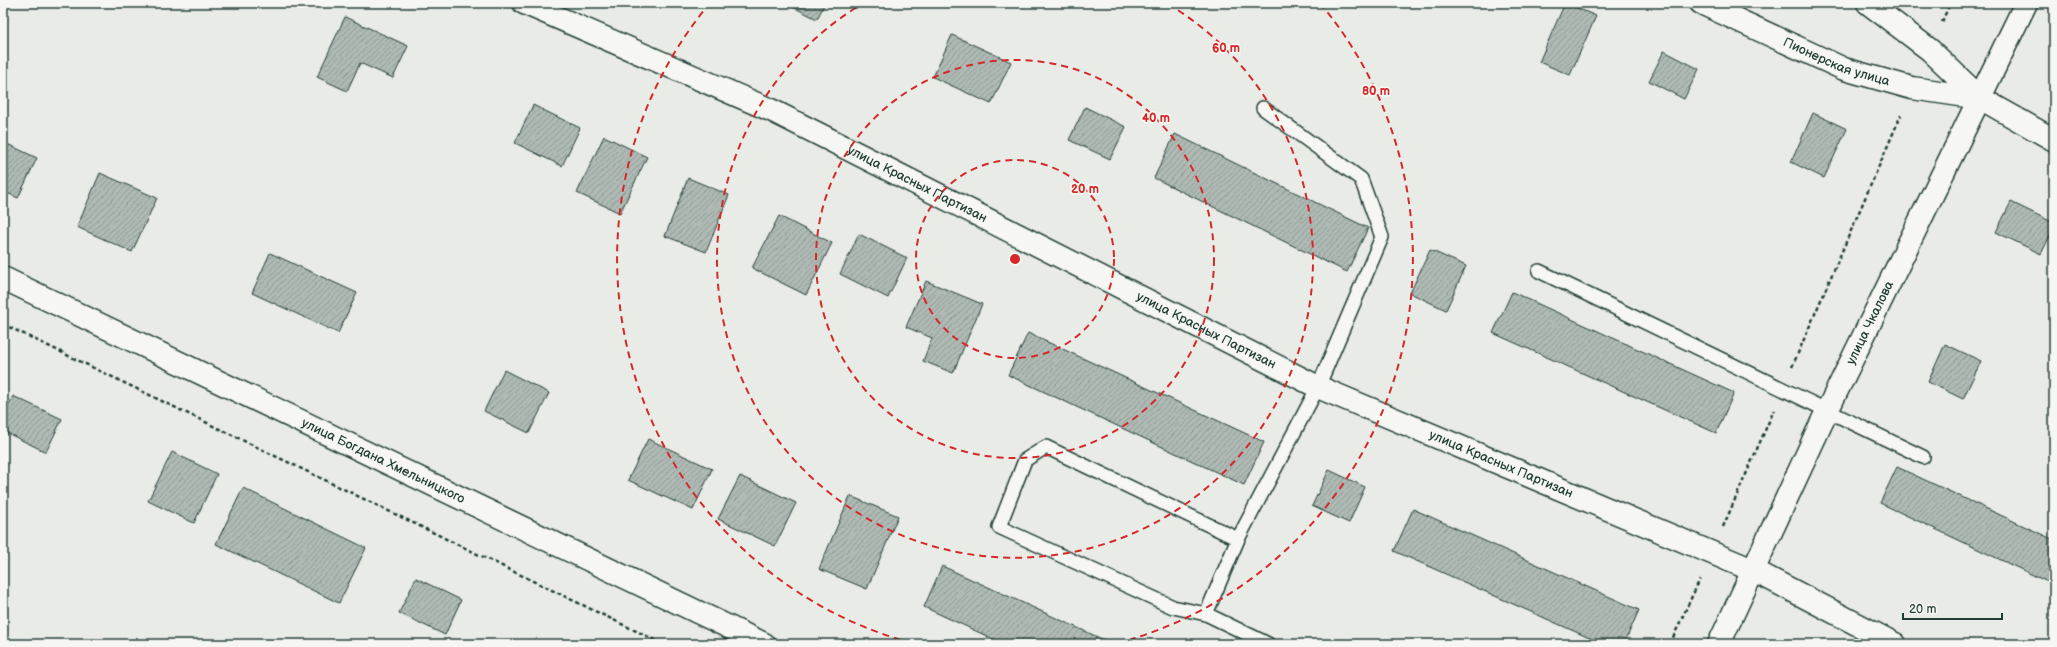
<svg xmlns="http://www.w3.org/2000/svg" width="2057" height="647" font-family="'Balsamiq Sans',sans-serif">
	<defs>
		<pattern id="building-hatch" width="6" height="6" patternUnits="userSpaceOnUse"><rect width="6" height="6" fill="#b0bab5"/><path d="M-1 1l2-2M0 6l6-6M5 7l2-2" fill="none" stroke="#8f9894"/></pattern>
	</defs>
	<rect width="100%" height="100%" fill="#e9ebe7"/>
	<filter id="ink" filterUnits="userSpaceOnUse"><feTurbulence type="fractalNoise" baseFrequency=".025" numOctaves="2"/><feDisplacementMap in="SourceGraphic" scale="8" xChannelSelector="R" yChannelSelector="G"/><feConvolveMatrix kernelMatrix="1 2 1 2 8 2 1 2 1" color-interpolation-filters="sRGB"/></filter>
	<g filter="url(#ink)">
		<!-- building -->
		<path fill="url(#building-hatch)" stroke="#1f3d34" d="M785,3h40l-8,16z
			M1565,3l31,13 -26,59 -31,-13z
			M345,17l63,29 -15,32 -33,-15 -13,28 -30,-14z
			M952,35l59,27 -20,42 -58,-27z
			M1664,51l35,18 -15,30 -35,-18z
			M533,105l47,23 -18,38 -47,-23z
			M1085,107l41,20 -16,32 -41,-19z
			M1813,113l34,16 -23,49 -33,-16z
			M1175,134l193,94 -21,44 -193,-94z
			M604,136l43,21 -27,56 -43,-20z
			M3,142l34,16 -19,40 -15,-7z
			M100,173l57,25 -25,54 -55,-25z
			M688,178l41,17 -23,57 -41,-16z
			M2011,202l43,21v5l-13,26 -45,-22z
			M779,216l53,27 -26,52 -54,-27z
			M859,234l48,24 -19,40 -48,-24z
			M1430,250l36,16 -20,44 -36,-17z
			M270,253l87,40 -19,40 -86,-40z
			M926,281l56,23 -29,69 -30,-12 9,-23 -26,-11z
			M1512,292l222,101 -18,40 -223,-100z
			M1028,333l236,109 -20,43 -236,-110z
			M1945,344l36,17 -18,38 -35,-17z
			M504,370l45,23 -20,40 -45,-22z
			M13,396l49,23 -16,33 -43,-21v-14z
			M648,439l64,30 -19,41 -65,-30z
			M172,452l45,22 -23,49 -46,-22z
			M1897,467l157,73v45l-174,-82z
			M1329,470l36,17 -16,36 -37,-17z
			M740,476l56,27 -21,43 -57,-27z
			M243,488l123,60 -27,55 -123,-59z
			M850,496l48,20 -31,73 -48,-20z
			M1413,509l226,101 -15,34h-21l-209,-93z
			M942,566l171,78h-109l-80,-37z
			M416,578l45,22 -16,35 -46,-22z"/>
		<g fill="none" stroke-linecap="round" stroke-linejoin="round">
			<!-- service casing -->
			<g stroke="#1f3d34" stroke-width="16">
				<path id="service" d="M1539,271l384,186
					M1238,539l-192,-92 -21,13 -26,67 174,80 33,7 62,30
					M1206,614l32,-75 80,-152 64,-150 -21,-58 -98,-71"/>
			</g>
			<!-- minor casing -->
			<g stroke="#1f3d34" stroke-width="25">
				<g id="minor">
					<path id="s1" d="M524,3l249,108 545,276 437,184 140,73"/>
					<path id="s2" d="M1701,3l143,66 68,19 68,10"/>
					<path d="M1868,3l62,47 50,48 74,42"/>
					<path id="s3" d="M3,278l761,366"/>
					<path id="s4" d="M1719,644l108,-233 199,-408"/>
				</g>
			</g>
			<!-- path -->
			<path stroke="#1f3d34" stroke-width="2.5" stroke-dasharray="4 3" stroke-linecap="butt" d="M1942,22l8,-19
				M3,324l660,320
				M1792,367l109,-252
				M1723,527l51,-117
				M1670,644l30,-65"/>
			<!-- service -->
			<use href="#service" stroke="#f6f6f2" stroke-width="13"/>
			<!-- minor -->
			<use href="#minor" stroke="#f6f6f2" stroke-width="22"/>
		</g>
	</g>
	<!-- distance rings -->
	<g fill="none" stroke="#d62828" stroke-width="2" stroke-dasharray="7 5">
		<circle cx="1015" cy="259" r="99"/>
		<circle cx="1015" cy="259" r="199"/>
		<path d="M1168 4A298 298 0 1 1 862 4"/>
		<path d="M912 643A398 398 0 0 1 710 3M1320 3A398 398 0 0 1 1118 643"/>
	</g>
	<g text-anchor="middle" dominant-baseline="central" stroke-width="3.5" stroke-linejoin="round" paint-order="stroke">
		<!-- street labels -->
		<g font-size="13" fill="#1f3d34" stroke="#f6f6f2">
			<text stroke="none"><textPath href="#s2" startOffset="148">Пионерская улица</textPath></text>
			<text stroke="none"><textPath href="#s1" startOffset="433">улица Красных Партизан</textPath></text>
			<text stroke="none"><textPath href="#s4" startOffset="355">улица Чкалова</textPath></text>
			<text stroke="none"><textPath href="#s1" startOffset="757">улица Красных Партизан</textPath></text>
			<text stroke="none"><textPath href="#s3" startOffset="422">улица Богдана Хмельницкого</textPath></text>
			<text stroke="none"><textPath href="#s1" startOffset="1081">улица Красных Партизан</textPath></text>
		</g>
	</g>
	<circle cx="1015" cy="259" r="6" fill="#d62828" stroke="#f6f6f2" stroke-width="2"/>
	<g font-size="12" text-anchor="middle" font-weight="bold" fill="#d62828" stroke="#f6f6f2" stroke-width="3.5" stroke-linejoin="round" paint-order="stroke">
		<text x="1226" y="52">60 m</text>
		<text x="1376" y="95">80 m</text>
		<text x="1156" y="122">40 m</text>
		<text x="1085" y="193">20 m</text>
	</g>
	<!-- margin -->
	<rect width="2057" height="647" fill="none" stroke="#f6f6f2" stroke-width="16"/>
	<rect x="8" y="8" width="2041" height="631" fill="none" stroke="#1f3d34" stroke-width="1.5" filter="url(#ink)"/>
	<!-- scale -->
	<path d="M1903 613v6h99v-6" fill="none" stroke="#1f3d34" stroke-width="2"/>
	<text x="1909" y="613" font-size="12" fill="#1f3d34" stroke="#f6f6f2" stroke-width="3" paint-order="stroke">20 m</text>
</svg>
